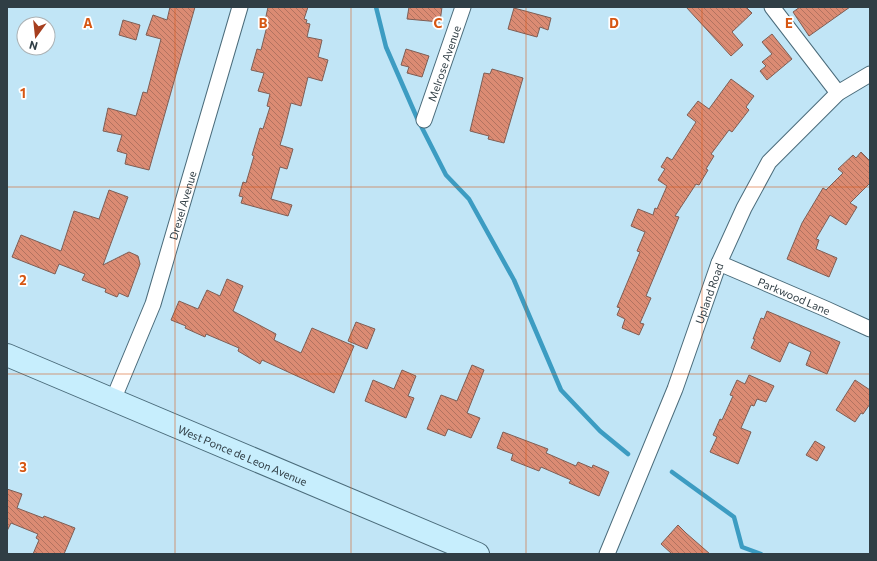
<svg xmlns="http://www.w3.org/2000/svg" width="877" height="561" font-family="Commissioner,sans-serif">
	<defs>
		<pattern id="building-back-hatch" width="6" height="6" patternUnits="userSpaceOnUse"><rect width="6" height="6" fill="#db8b73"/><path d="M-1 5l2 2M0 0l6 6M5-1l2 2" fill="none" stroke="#b27360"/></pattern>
	</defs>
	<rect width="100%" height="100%" fill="#c1e5f6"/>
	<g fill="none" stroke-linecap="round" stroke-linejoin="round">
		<!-- stream -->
		<path stroke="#3c9cc2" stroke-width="4.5" d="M376,7l10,40 31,71 29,57 23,24 45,81 47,110 39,41 28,23
			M672,472l62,45 8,30 19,7"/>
	</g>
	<!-- building -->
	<path fill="url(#building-back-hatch)" stroke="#7e5e55" d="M170,7h25l-46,163 -24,-6 2,-10 -10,-3 5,-16 -19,-4 5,-23 28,8 7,-24 4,1 14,-54 -15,-4 7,-20 14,5z
		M268,7h40l-4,12 3,1 -1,3 4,1 -3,13 15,3 -4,17 10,3 -6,21 -14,-4 -7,29 -10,-3 -8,32 -3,10 13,4 -6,20 -7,-2 -9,32 21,6 -4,11 -47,-13 2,-6 -4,-1 4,-14 3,1 8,-27 -2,-1 8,-27 3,1 7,-22 -3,-1 3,-12 -12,-3 6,-18 -13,-3 6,-21 4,1 7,-28 -3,-1z
		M409,7h33l-2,15 -33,-3z
		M686,7h60l6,6 -20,19 11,13 -12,11z
		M800,7h50l-41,29 -16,-24z
		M514,8l37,10 -3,12 -8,-3 -3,10 -29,-8z
		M123,20l17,5 -4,15 -17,-5z
		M772,34l20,25 -25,21 -7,-9 6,-5 -4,-4 10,-8 -10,-12z
		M406,49l23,7 -7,21 -15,-4 2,-6 -8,-2z
		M492,69l31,9 -19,65 -16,-4 1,-3 -19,-5 14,-58 6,1z
		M731,79l23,17 -8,11 3,3 -17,22 -3,-2 -18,24 3,2 -8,13 2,1 -9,15 -3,-1 -21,32 4,1 -33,79 5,2 -11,25 4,1 -5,11 -17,-7 3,-9 -8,-4 3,-7 -3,-1 23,-55 -3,-1 8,-19 -14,-6 7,-17 15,6 2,-7 2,1 10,-23 -9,-6 7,-11 -4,-2 6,-10 5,3 24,-38 -9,-7 11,-14 11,8z
		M861,152l9,9v22l-20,20 7,4 -11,18 -16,-10 -14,24 3,1 -3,9 21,9 -8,19 -42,-18 15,-36 21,-35 3,2 17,-17 -5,-4 15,-14 3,3z
		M109,190l19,7 -25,68 26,-13 9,4 2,8 -12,33 -9,-4 -2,4 -12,-5 1,-3 -24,-9 3,-6 -26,-10 -4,10 -43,-17 9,-22 40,16 13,-40 25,8z
		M227,279l16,7 -10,25 43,23 -2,6 27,13 11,-25 42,18 -20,47 -72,-33 -2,4 -22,-13 1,-3 -33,-14 -1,3 -20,-9 1,-2 -15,-6 8,-19 19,8 9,-19 13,6z
		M767,311l73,31 -13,32 -21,-9 5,-13 -22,-10 -9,20 -29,-14 4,-9h-2l8,-21 3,1z
		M356,322l19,7 -8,20 -19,-8z
		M472,365l12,5 -17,43 13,5 -9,20 -23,-9 -3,7 -18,-7 14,-34 16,6z
		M402,370l14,6 -8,20 6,2 -8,20 -41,-17 8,-21 21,9z
		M749,375l25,11 -8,16 -9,-3 -3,7 -3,-1 -10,23 10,4 -13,32 -28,-12 7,-15 -4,-2 7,-16 2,1 11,-24 -3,-1 7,-15 8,4z
		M855,380l15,10v14l-7,10 -2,-1 -6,9 -19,-12z
		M503,432l45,17 -2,4 30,13 2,-4 14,6 1,-3 16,7 -10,24 -30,-13 2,-3 -30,-13 -2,4 -28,-11 2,-6 -16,-6z
		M815,441l10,6 -8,14 -11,-6z
		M7,489l15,5 -5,14 26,10 1,-2 31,12 -11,26h-31l6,-14 -3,-2 2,-4 -27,-11 -4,8z
		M678,525l8,8 24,21h-38l-11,-10z"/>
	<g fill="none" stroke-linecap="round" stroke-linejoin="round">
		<!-- street casing -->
		<g stroke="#4b6c7b" stroke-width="17">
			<g id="street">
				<path d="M772,7l66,86"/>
				<path id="s1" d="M424,120l39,-113"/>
				<path id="s2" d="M719,263l107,46 44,20"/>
				<path id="s3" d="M113,400l40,-96 87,-297"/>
				<path id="s4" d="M607,554l68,-165 44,-126 25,-55 25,-46 69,-69 32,-19"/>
			</g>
		</g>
		<!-- secondary casing -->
		<g stroke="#4b6c7b" stroke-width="24">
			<g id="secondary">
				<path id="s5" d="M7,355l471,199"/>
			</g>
		</g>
		<!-- street -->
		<use href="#street" stroke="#fff" stroke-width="15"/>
		<!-- secondary -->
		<use href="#secondary" stroke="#c7eefd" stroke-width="22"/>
	</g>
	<!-- grid -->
	<path fill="none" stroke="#d65612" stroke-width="1" stroke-opacity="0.55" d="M175,7v547M351,7v547M526,7v547M702,7v547M7,187h863M7,374h863"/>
	<g text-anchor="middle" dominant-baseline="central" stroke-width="3.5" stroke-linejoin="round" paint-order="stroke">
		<!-- street labels -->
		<g font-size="11" fill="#303e45" stroke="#fff">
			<text stroke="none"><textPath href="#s1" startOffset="60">Melrose Avenue</textPath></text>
			<text stroke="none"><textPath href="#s3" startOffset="207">Drexel Avenue</textPath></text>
			<text stroke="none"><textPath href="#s4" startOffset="280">Upland Road</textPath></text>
			<text stroke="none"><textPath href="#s2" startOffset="82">Parkwood Lane</textPath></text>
			<text stroke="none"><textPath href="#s5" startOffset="256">West Ponce de Leon Avenue</textPath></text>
		</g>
	</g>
	<g font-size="13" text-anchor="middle" font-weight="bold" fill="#d65612" stroke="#fff" stroke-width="3.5" stroke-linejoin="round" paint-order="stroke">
		<text x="88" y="28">A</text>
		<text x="263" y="28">B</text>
		<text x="438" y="28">C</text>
		<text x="614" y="28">D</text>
		<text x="789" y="28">E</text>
		<text x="23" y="98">1</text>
		<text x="23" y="285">2</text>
		<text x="23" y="472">3</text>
	</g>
	<!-- border -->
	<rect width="877" height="561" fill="none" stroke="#303e45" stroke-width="16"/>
	<!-- north arrow -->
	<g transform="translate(36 36) rotate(195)"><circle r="19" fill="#ffffff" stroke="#acb2b5"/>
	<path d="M0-3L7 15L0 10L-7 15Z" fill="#a63e1e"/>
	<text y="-6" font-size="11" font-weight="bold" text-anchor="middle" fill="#303e45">N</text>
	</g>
</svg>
